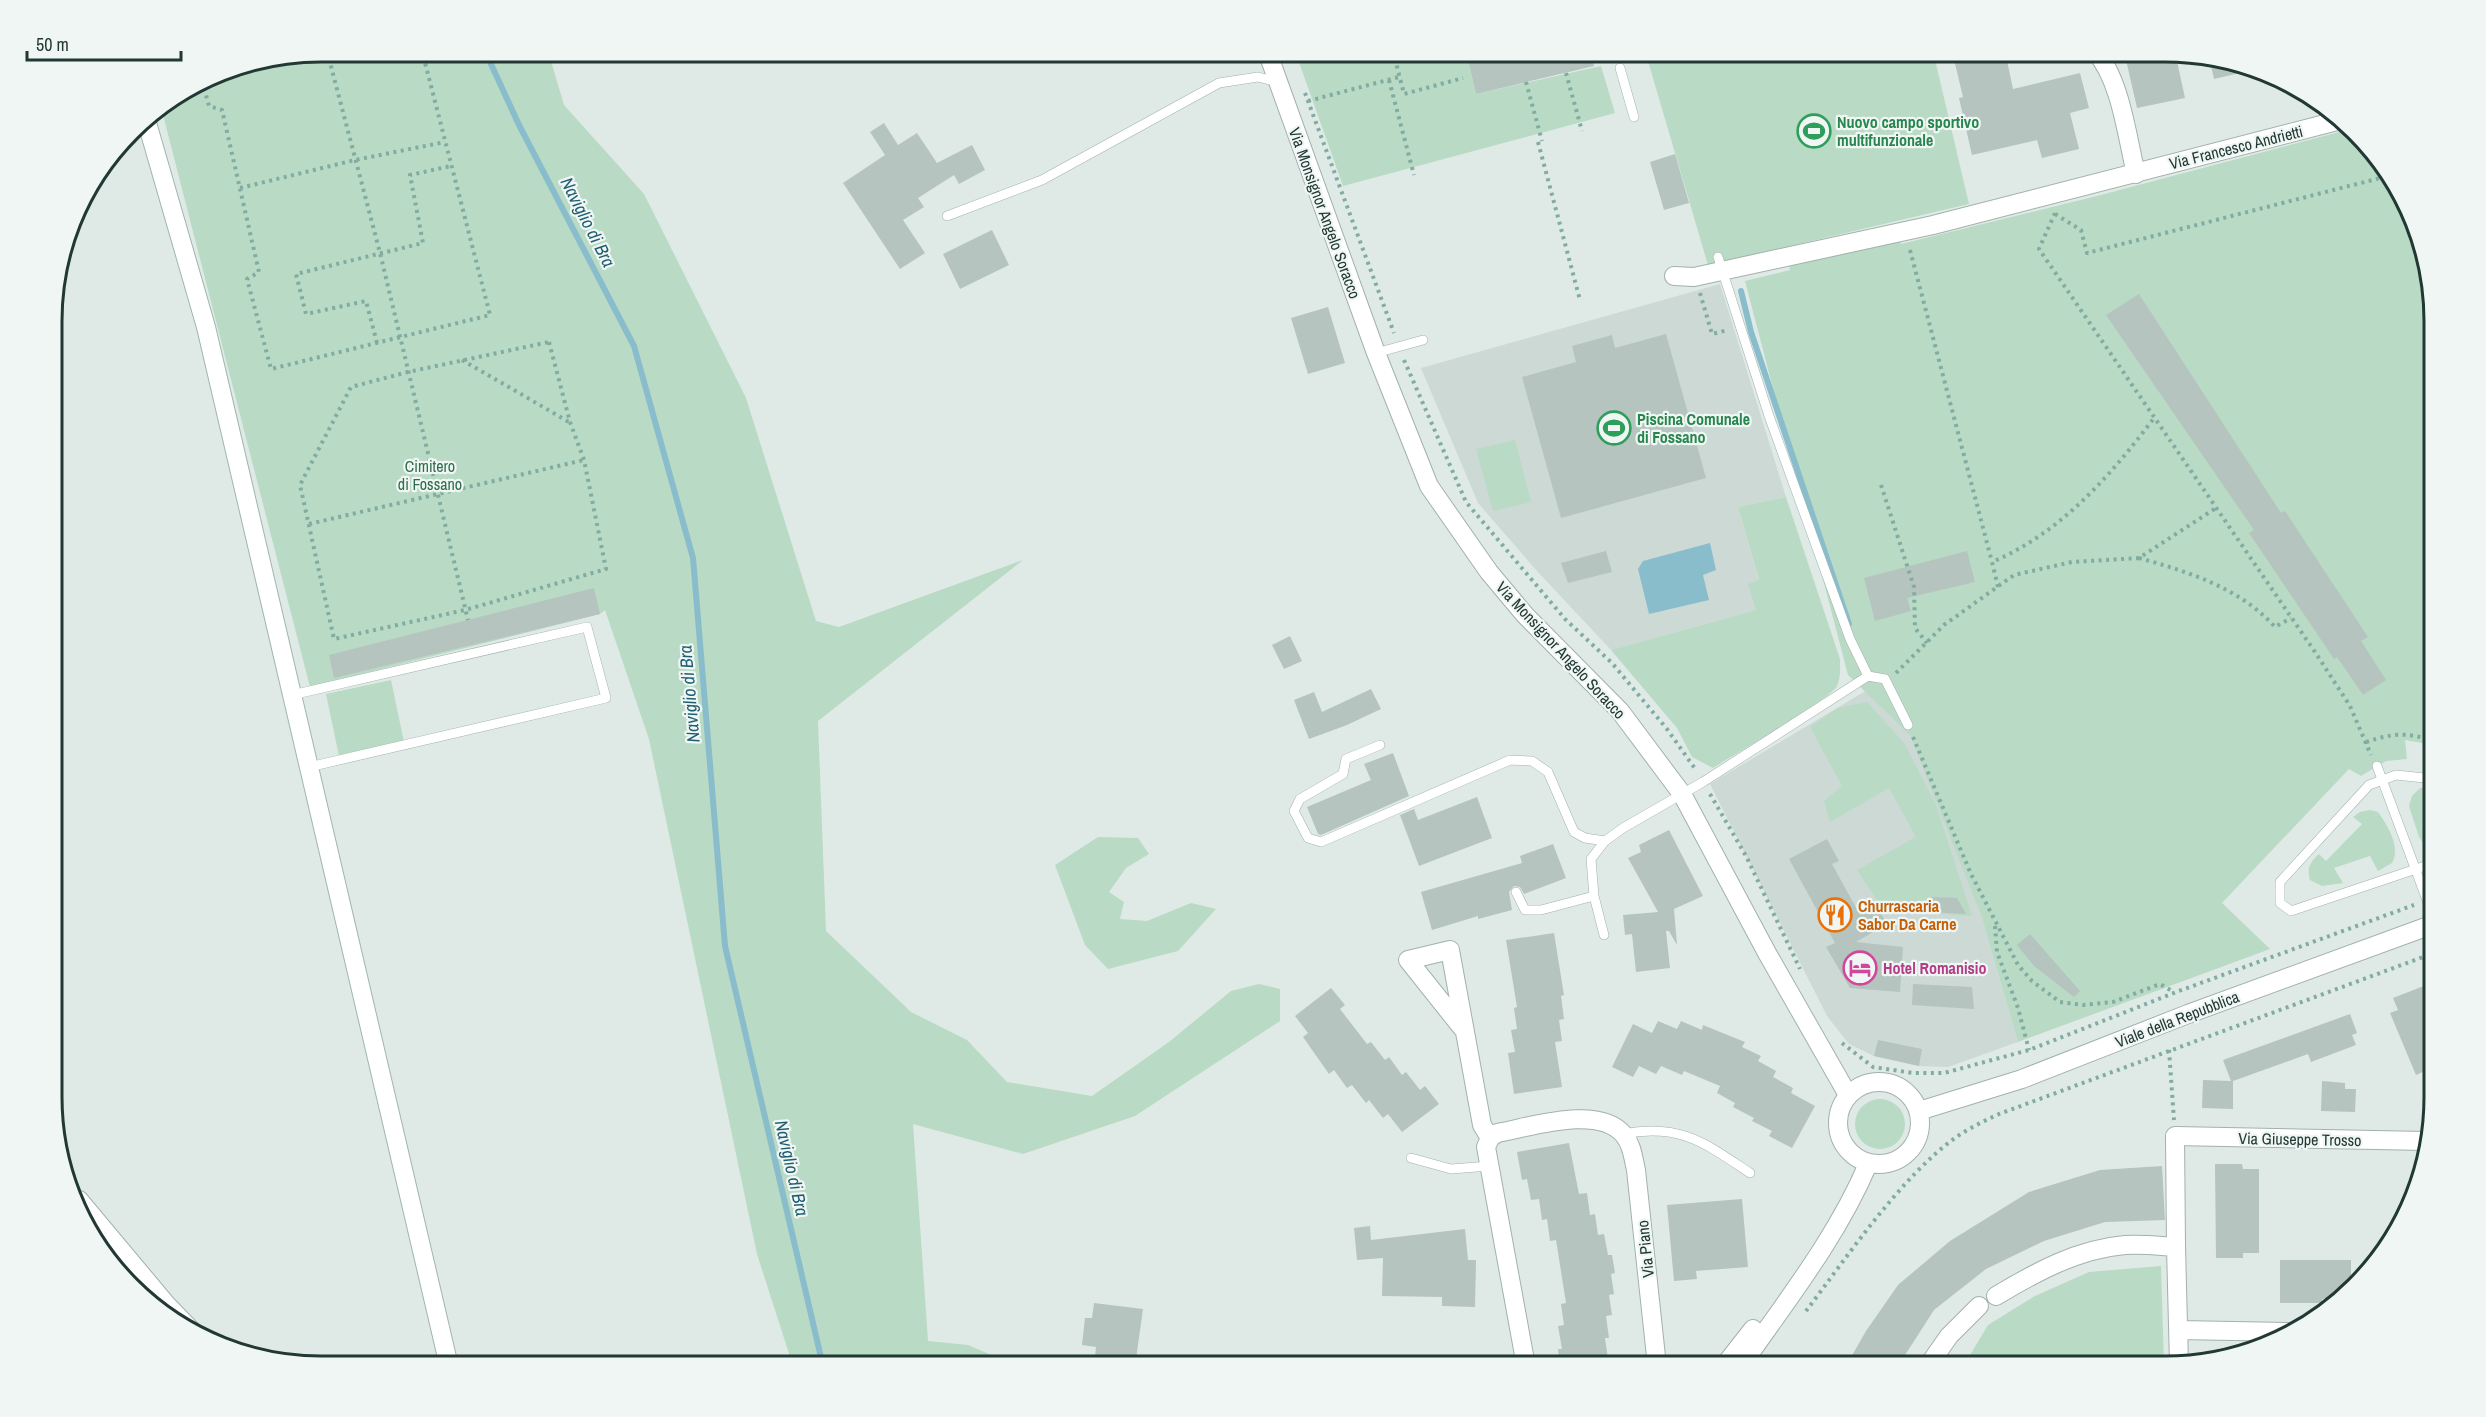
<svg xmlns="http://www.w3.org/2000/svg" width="2486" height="1417" font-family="'Archivo Narrow',sans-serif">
	<rect width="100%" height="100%" fill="#dfeae6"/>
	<!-- built -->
	<path fill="#cdd9d5" d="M1720,284l66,213 -48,10 21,74 -3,29 -145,40 -74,-79 -59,-68 -57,-135z
		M1872,687l38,48 26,58 45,122 37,127 -70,25 -29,-1 -45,-10 -25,-12 -22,-28 -117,-232z"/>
	<!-- green -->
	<path fill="#b9dac4" d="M320,51h228l16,54 80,89 102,204 70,223 23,6 184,-67 -205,161 8,210 85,81 56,28 40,42 85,14 77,-54 62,-51 28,-7 21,5v32l-145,95 -112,38 -110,-30 15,217 40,4 49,21h-224l-36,-112 -108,-515 -44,-129 -5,4 -290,73 -149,-580 57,-36z
		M1295,51h171l10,43 125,-28 14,47 -272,73z
		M1645,51h288l36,153 -261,61z
		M2347,130l43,41 31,63 13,68v443l-29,-5 2,19 -21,2 -25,15 -12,-7 -127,134 48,46 -252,93 -37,-127 -71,-180 -62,-60 -103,-394 45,-11 -1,-5 109,-29 3,8 196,-48z
		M1515,440l16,62 -38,9 -17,-62z
		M1786,497l54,162c0,8 1,19 -3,27 -8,14 -104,69 -124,82l-21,-11 -15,-29 -66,-78 145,-40 -8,-26 11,-4 -21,-73z
		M391,680l13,62 -65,14 -13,-62z
		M1867,702l38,42 31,61 36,111 -88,-6 -27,-40 59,-33 -27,-49 -59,34 -6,-21 18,-15 -32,-59 28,-19z
		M2420,788h8l2,11h4v51l-9,-4 -6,-9 -10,-31 3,-10z
		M2370,810l8,2c10,14 23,35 14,51l-14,8 -8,-15 -36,12 9,15 -21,3 -12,-6c-3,-12 -1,-17 9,-26l7,7 36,-37 -9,-7 7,-5z
		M1098,837l40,1 11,16 -23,14 -17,24 15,10 -4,17 27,2 44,-18 25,6 -38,42 -70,18 -23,-24 -30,-80z
		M1855 1124a25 25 0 1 1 50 0a25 25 0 1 1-50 0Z
		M2161,1266l3,99 -204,1 10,-11 18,-30 47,-29 54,-24z"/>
	<!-- water -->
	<path fill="#89bdcc" d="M1710,543l6,27 -13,5 6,25 -60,14 -11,-45 5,-8z"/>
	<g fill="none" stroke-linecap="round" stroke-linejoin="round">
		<!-- stream -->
		<path stroke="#89bdcc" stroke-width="6" d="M485,51l34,74 115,221 59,212 32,388 98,420
			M1741,291l10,41 98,292"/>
	</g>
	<!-- building -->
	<path fill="#b5c4bf" d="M1466,51h124l4,15 -118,28z
		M1952,51h53l8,38 67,-16 9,35 -19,5 9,36 -37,9 -5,-18 -65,15 -13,-57 4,-1z
		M2124,51l51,1 10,46 -48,10z
		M2209,57l27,3 21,9 -43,10z
		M884,123l14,22 19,-12 20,30 35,-18 13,25 -26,14 -5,-9 -36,23 6,9 -21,13 22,33 -25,16 -57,-86 42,-28 -15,-23z
		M1675,154l14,49 -25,7 -14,-48z
		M992,230l17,35 -49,24 -17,-35z
		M2139,294l142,219 4,-2 83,126 -7,4 25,39 -23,15 -26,-38 -3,2 -85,-126 5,-3 -148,-215z
		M1328,307l17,56 -37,11 -17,-56z
		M1666,334l40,144 -145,40 -39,-141 54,-15 -4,-16 40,-11 3,13z
		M1606,551l6,21 -44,11 -7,-20z
		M1967,551l8,31 -68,16 4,13 -36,10 -11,-43z
		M594,588l6,26 -266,64 -5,-23z
		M1290,636l12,25 -18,8 -12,-24z
		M1371,689l10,20 -34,16 -38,14 -15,-39 20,-8 8,20z
		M1393,753l16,43 -88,39 -3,-1 -11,-27 64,-27 -7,-16z
		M1477,797l15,41 -73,28 -19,-51 14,-6 4,11z
		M1669,830l34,66 -29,13 3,36 -8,-14h-3l4,37 -34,4 -4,-38 -7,1 -2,-20 35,-3 -30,-54 13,-6 -2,-7z
		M1827,839l12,22 -7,3 28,51 17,-8 10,17 -31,18 47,5 -3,45 -50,-4 -24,-41 9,-4 -46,-84z
		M1553,844l13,34 -42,16 -4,-7 -6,-1 -5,6 3,18 -34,9v-3l-46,14 -11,-38 101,-29 -2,-7z
		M1931,897l26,1 9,16 -35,-2z
		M1554,933l10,62 -3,1 3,23 -5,1 3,21 -7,1 7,45 -48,7 -6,-41 7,-1 -4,-22 6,-1 -3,-21 3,-1 -11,-67z
		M2030,934l50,57 -6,6 -40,-31 -17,-21z
		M2434,982v85l-18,8 -26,-62 8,-3 -5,-12z
		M1913,984l59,3 2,22 -62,-4z
		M1331,988l14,17 -5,4 27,35 4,-2 14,18 4,-3 13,18 4,-3 14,18 5,-4 14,18 -37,28 -14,-18 -5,4 -14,-18 -3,3 -14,-18 -5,3 -13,-18 -5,4 -26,-37 5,-4 -13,-17z
		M2350,1014l7,19 -5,2 4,10 -45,17 -3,-8 -75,27v28l-31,-1 1,-28 28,1 -8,-21z
		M1658,1021l19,8 4,-8 21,9 1,-5 42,17 -3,5 19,9 -3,5 18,10 -3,6 20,11 -2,5 24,13 -23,42 -23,-12 3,-5 -20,-10 2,-3 -21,-11 2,-4 -18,-10 3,-7 -36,-15 -2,4 -21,-9 -5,8 -17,-8 -6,11 -21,-10 21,-43 19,9z
		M1878,1040l44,9 -3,17 -45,-10z
		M2322,1081l23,2v6h11l-1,23 -34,-1z
		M1569,1143l10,51 8,-1 3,22 5,-1 3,21 6,-1 4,21h4l3,18 -4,1 3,20 -5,1 3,20 -6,1 3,22h-4l4,28h-49l-2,-17h4l-4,-23 6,-1 -3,-21 5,-1 -10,-63 -6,1 -3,-22 -5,1 -3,-21 -8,1 -4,-21 -5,1 -5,-28z
		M2215,1164h27l1,5h16v84h-16v5h-27z
		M2162,1166l3,54 -60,2 -61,19 -58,28 -52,41 -36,56h-52l20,-35 32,-46 52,-44 79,-49 71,-22z
		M1742,1199l6,68 -52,4 1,8 -23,2 -7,-76z
		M1370,1226l1,14 94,-11 3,31h8l-1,47 -33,-1v-9l-60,-1 1,-38 -26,2 -3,-32z
		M2280,1260h71v22l-15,16 -14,1v4h-42z
		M1094,1303l49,6 -8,57h-41l2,-19 -14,-2 3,-27h7z"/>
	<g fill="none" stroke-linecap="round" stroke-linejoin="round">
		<!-- lane casing -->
		<g stroke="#a2b1ad" stroke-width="10">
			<path id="lane" d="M1620,68l14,49
				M947,216l95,-36 177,-97 39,-6 20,5
				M1718,257l51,159 81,223 18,37 17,3 23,46
				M1376,353l47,-13
				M292,695l295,-68 19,71 -297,69
				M1380,745l-34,14 -3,15 -43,25 -6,12 14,27 13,4 189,-82 22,1 16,11 26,60 11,6 20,3
				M2377,766l57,153
				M2434,779l-38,-4 -27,10 -89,97v21l11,8 143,-48
				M1516,892l9,18h16l53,-14
				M1604,935l-10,-39 -3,-37 14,-18 18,-13 80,-46 165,-106
				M1623,1134c57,-11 82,9 127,39
				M1411,1158l40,11 39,-3"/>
		</g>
		<!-- street casing -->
		<g stroke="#a2b1ad" stroke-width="20">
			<path id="street" d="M1267,51l109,302 53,133 60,86 36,43 95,96 62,83 85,159 81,142
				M2095,51c26,29 32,86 41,123
				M1674,276l20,1 239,-52 404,-104
				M1463,1029l-55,-69 42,-10 32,175 8,13 -4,9 40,219
				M1838 1123a41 41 0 1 1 82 0a41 41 0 1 1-82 0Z
				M1919,1111l103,-32 166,-65 246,-90
				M1490,1138l7,-5c34,-6 102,-29 127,2 8,10 9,22 12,35l21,196
				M79,1200l87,104 29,30
				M2176,1247l-1,-111 251,5
				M1996,1296c40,-24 82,-47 129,-51 17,-1 35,1 51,2l3,118
				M2179,1330l112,2
				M1724,1366l29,-37
				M1741,1366c46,-66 96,-129 127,-202
				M1928,1366l21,-30 30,-30"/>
		</g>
		<!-- secondary casing -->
		<g stroke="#9fb5ae" stroke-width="20">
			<path id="secondary" d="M145,116l61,211 243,1039"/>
		</g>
		<!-- path -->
		<path stroke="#81aca1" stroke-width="4" stroke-dasharray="3 4.5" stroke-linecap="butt" d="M327,51l53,202 88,367
			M1393,51l11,43 59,-16
			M1290,54l11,-3
			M1566,73l16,58
			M1389,80l25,95
			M202,81l7,25 13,4 37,162 -12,7 24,90 219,-54 -68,-264
			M1526,82l16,59
			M1305,93l89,240
			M1308,101l91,-24
			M1538,142l42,158
			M240,188l115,-28 90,-18
			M2055,213l-16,36 276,403 35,54 21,49
			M2055,214l26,16 6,23 305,-78
			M1910,250l82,312
			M1700,293l12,41 16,-4
			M549,342l21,80 14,38 22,109 -141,41 -131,29 -34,-154 51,-98 57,-15z
			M377,343l-11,-42 -60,13 -10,-40 127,-31 -13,-68 41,-9
			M462,360l107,62
			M1404,360l62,142 99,117 47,44 55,66 29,41
			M1881,485l33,102 1,41 12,15
			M309,524l275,-64
			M2139,558c50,14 101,30 136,69l16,-9
			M1998,587l-6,-25c69,-29 119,-87 162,-144
			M1896,673l48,-48 70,-50 58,-13 67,-4 77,-50
			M1913,737l58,137 47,91 14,16 28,21 23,3 30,-3 47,-18 14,8
			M2366,742c28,-9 40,-10 68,-1
			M1710,794l36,62 54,113
			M1995,926l2,26 21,56 11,42
			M1842,1043l31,24 40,6h31l85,-23 150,-59 235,-86
			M2169,1050l5,70
			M1806,1311c41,-54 95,-134 149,-173 14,-10 29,-17 44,-24l435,-161"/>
		<!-- lane -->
		<use href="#lane" stroke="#fff" stroke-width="9"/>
		<!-- street -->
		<use href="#street" stroke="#fff" stroke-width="18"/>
		<!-- secondary -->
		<use href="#secondary" stroke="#fff" stroke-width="18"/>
	</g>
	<!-- icons -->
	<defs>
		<g id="stadium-ring" transform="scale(1.725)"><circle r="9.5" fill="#eff6f3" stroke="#2e9e5b" stroke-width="1.5"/><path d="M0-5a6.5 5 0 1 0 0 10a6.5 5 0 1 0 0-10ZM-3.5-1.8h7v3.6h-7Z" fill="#2e9e5b"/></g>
		<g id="restaurant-ring" transform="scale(1.725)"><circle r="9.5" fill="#eff6f3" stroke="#e8710a" stroke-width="1.5"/><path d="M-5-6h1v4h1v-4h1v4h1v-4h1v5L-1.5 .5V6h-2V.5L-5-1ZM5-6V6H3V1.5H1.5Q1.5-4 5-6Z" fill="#e8710a"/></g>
		<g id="hotel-ring" transform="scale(1.725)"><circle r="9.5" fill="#eff6f3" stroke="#d1479c" stroke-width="1.5"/><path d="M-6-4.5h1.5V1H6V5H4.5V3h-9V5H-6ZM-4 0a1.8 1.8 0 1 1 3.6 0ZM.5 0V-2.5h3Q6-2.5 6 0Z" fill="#d1479c"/></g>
	</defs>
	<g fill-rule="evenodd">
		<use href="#stadium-ring" x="1814" y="131"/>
		<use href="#stadium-ring" x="1614" y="428"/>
		<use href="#restaurant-ring" x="1835" y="915"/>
		<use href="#hotel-ring" x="1860" y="968"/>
	</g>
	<g text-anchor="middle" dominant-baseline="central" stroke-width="4.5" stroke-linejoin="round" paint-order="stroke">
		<!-- leisure labels -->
		<g font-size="16" font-weight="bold" fill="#27864d" stroke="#eff6f3" text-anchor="start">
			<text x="1837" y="122">Nuovo campo sportivo<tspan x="1837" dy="18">multifunzionale</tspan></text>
			<text x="1637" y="419">Piscina Comunale<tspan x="1637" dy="18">di Fossano</tspan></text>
		</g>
		<!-- street labels -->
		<g font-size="16" fill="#213834" stroke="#eff6f3">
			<text transform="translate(2236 147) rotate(-14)">Via Francesco Andrietti</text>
			<text transform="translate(1325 213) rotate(70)">Via Monsignor Angelo Soracco</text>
			<text transform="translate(1561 650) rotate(47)">Via Monsignor Angelo Soracco</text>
			<text transform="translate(2177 1019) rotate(-21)">Viale della Repubblica</text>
			<text transform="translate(2300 1139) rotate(1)">Via Giuseppe Trosso</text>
			<text transform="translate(1645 1249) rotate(-96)">Via Piano</text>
		</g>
		<!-- park labels -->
		<g font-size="16" fill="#2e6d4a" stroke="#eff6f3">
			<text x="430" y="466">Cimitero<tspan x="430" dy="18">di Fossano</tspan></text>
		</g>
		<!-- food labels -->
		<g font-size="16" font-weight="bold" fill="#c56008" stroke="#eff6f3" text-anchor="start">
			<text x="1858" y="906">Churrascaria<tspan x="1858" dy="18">Sabor Da Carne</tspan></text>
		</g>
		<!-- hotel labels -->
		<g font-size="16" font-weight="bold" fill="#b23c85" stroke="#eff6f3" text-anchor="start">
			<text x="1883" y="968">Hotel Romanisio</text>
		</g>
		<!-- water labels -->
		<g font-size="18" font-style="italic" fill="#1f5e71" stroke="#eff6f3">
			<text transform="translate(588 222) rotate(63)">Naviglio di Bra</text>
			<text transform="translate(689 694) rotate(-95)">Naviglio di Bra</text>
			<text transform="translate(792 1168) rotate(77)">Naviglio di Bra</text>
		</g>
	</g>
	<!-- crop -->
	<path d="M0 0H2486V1417H0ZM321 62H2165A259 259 0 0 1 2424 321V1097A259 259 0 0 1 2165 1356H321A259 259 0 0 1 62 1097V321A259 259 0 0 1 321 62Z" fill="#eff6f3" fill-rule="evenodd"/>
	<path fill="none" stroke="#213834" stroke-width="3" d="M321 62H2165A259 259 0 0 1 2424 321V1097A259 259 0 0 1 2165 1356H321A259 259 0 0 1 62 1097V321A259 259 0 0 1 321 62Z"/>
	<!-- scale -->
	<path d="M27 51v9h154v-9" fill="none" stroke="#213834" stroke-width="3"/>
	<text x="36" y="51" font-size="18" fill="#213834" stroke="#eff6f3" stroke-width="4.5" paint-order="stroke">50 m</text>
</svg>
